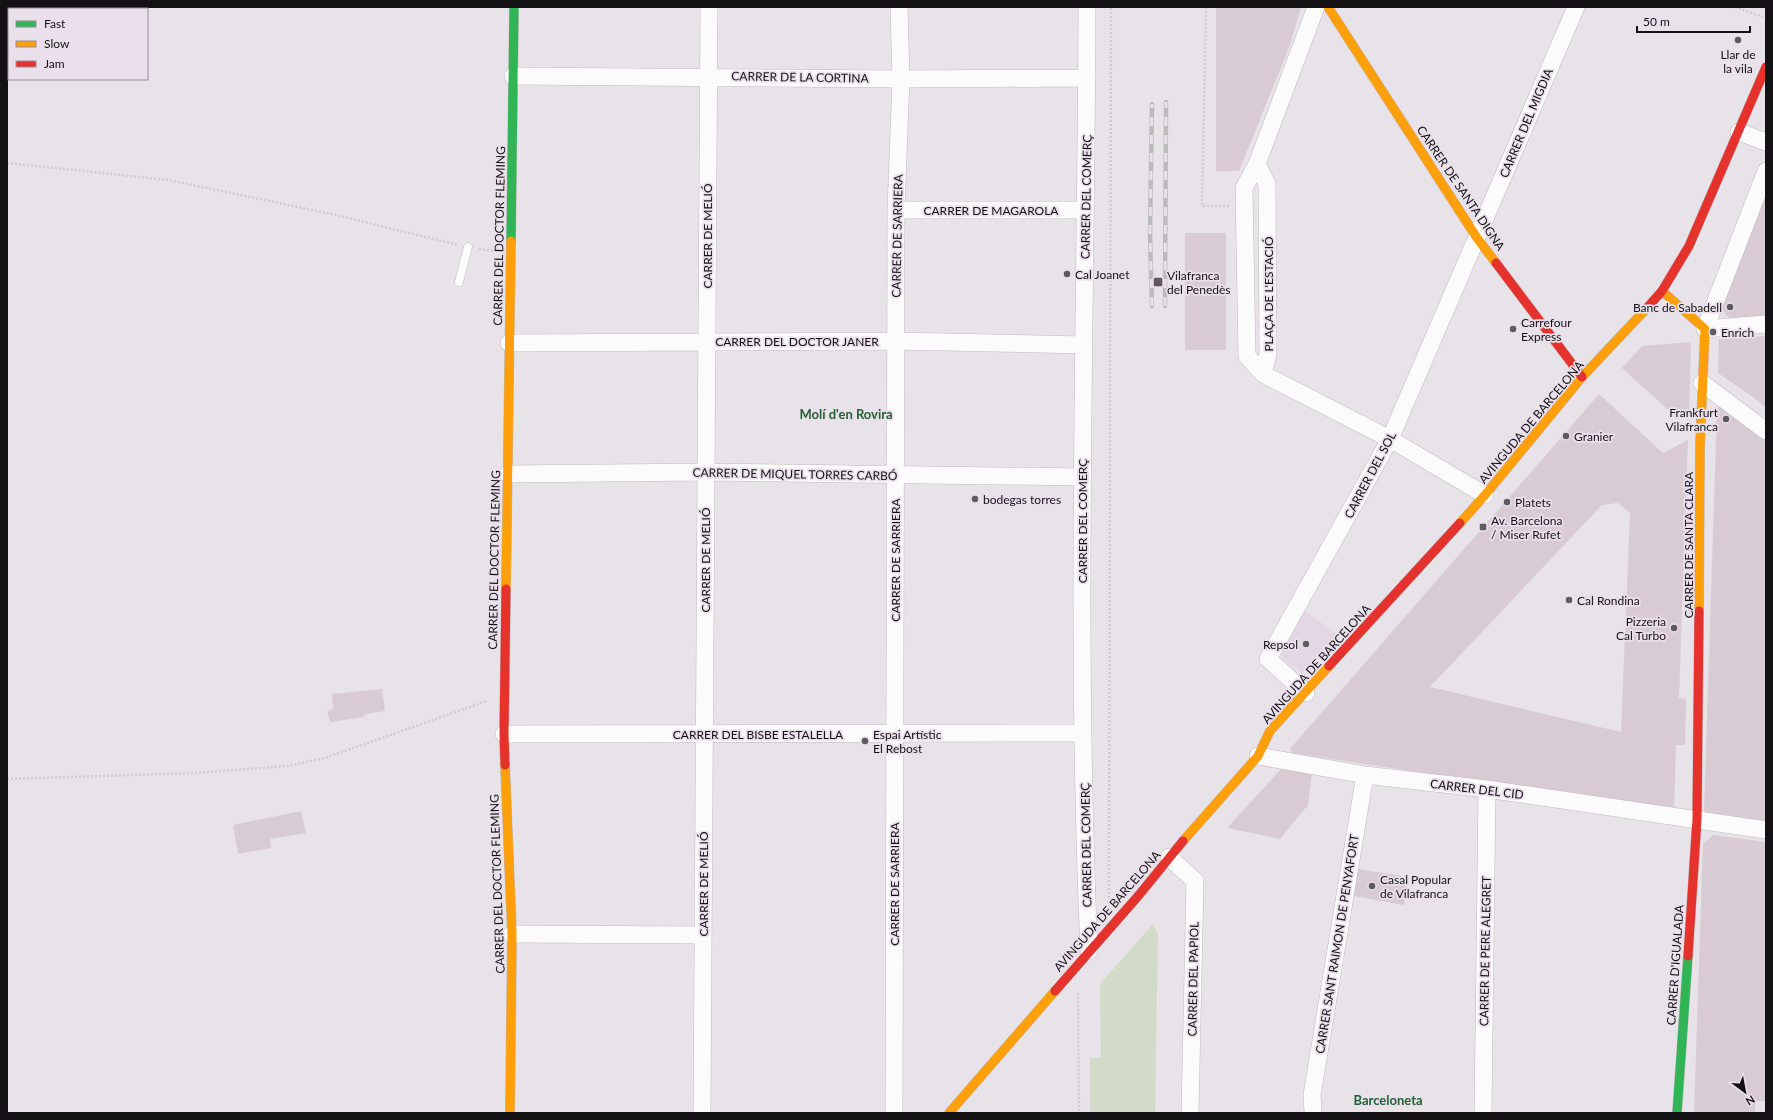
<svg xmlns="http://www.w3.org/2000/svg" width="1773" height="1120" font-family="Lato,sans-serif">
	<rect width="100%" height="100%" fill="#e8e3e8"/>
	<!-- built -->
	<path fill="#e2d7e2" d="M1301,608l36,26 -35,40 -24,-21z"/>
	<!-- green -->
	<path fill="#d2dac8" d="M1153,924l5,10 -3,179h-65v-55h11l-1,-74z"/>
	<!-- building -->
	<path fill="#d9cbd4" fill-rule="evenodd" d="M1216,7h85l-11,38 -51,126h-23z
		M1766,184v131l-36,4 -11,-13z
		M1185,233h41v117h-41z
		M1766,336v72l-12,-10 -36,-25 1,-34z
		M1691,342l-2,76 -7,-7 -6,6 -54,-49 20,-22z
		M1599,394l64,59 25,-13 -9,258 7,1 -1,46h-9l-2,66 -382,-58 -2,-4zM1618,503l12,10 -9,219 -191,-45 172,-182z
		M1723,405l43,36v386l-54,-8 -8,-9 13,-402z
		M382,689l3,22 -20,3 -1,3 -34,5 -3,-11 6,-2 -1,-15z
		M1282,768l30,5 -4,32 -28,34 -53,-11z
		M301,811l5,22 -36,6 1,9 -33,6 -5,-29z
		M1713,835l53,7v259h-11v12h-61l9,-269z
		M1358,869l50,8 -4,28 -50,-9z"/>
	<g fill="none" stroke-linecap="round" stroke-linejoin="round">
		<!-- lane casing -->
		<g stroke="#bebabf" stroke-width="9">
			<path id="lane" d="M459,282l9,-35"/>
		</g>
		<!-- street casing -->
		<g stroke="#bebabf" stroke-width="18">
			<path id="street" d="M1087,7c-1,314 -12,629 2,944
				M1316,7l-59,157 -13,24 3,168 16,18 127,65 95,56
				M513,76l388,3 186,-1
				M1739,132l27,10
				M1257,164l10,20 1,170 -5,20
				M1766,171l-61,158 61,-5
				M896,210h189
				M509,343l387,-2 188,4
				M1702,383l64,48
				M508,474l198,-2 376,5
				M1306,693l-38,-34 122,-220 186,-432
				M504,734l579,-1
				M1258,756l107,19 122,14 279,41
				M1169,857l26,24 -5,232
				M512,934l191,1
				M702,1113l7,-1106
				M894,1113l2,-903 5,-131 -2,-72
				M1313,1113l-1,-18 53,-320
				M1483,1113l4,-324"/>
		</g>
		<!-- fast casing -->
		<g stroke="#bebabf" stroke-width="10">
			<path id="fast" d="M511,241l3,-234
				M1677,1113l11,-157"/>
		</g>
		<!-- slow casing -->
		<g stroke="#bebabf" stroke-width="10">
			<path id="slow" d="M1328,7l149,231 19,25
				M1662,291l43,38 -5,117 -1,165
				M1460,523l25,-28 97,-118 64,-68
				M506,589l5,-348
				M505,765l7,169 -2,179
				M1183,841l75,-85 12,-25 59,-65
				M949,1113l106,-122"/>
		</g>
		<!-- jam casing -->
		<g stroke="#bebabf" stroke-width="10">
			<path id="jam" d="M1496,263l86,114
				M1646,309l16,-18 27,-45 77,-179
				M1329,666l131,-143
				M505,765l-1,-31 2,-145
				M1688,956l9,-137 2,-208
				M1055,991l84,-96 44,-54"/>
		</g>
		<!-- path -->
		<path stroke="#ceccce" stroke-width="2.5" stroke-dasharray="2 2" stroke-linecap="butt" d="M1206,7l-4,199h27
			M1735,7l31,11
			M7,163l162,17 167,35 122,30
			M479,249l15,2
			M7,779l188,-6 92,-7 38,-8 162,-57
			M1109,902l2,-895
			M1078,993l1,120"/>
		<!-- lane -->
		<use href="#lane" stroke="#fcfbfc" stroke-width="8"/>
		<!-- street -->
		<use href="#street" stroke="#fcfbfc" stroke-width="17"/>
		<!-- fast -->
		<use href="#fast" stroke="#30b455" stroke-width="9"/>
		<!-- slow -->
		<use href="#slow" stroke="#ff9f0a" stroke-width="9"/>
		<!-- jam -->
		<use href="#jam" stroke="#e5322d" stroke-width="9"/>
		<!-- rail casing -->
		<g stroke="#bcbbbc" stroke-width="4.5">
			<path id="rail" d="M1152,306l-2,-72 2,-130
				M1165,306l1,-204"/>
		</g>
		<!-- rail -->
		<use href="#rail" stroke="#eae0eb" stroke-width="3" stroke-dasharray="9" stroke-linecap="butt"/>
	</g>
	<!-- markers -->
	<g fill="#5e5a5f" stroke="#eae0eb" stroke-width="1.5">
		<circle cx="1738" cy="40" r="4"/>
		<circle cx="1067" cy="274" r="4"/>
		<rect x="1153" y="277" width="10" height="10" rx="2"/>
		<circle cx="1730" cy="307" r="4"/>
		<circle cx="1513" cy="329" r="4"/>
		<circle cx="1713" cy="332" r="4"/>
		<circle cx="1726" cy="419" r="4"/>
		<circle cx="1566" cy="436" r="4"/>
		<circle cx="975" cy="499" r="4"/>
		<circle cx="1507" cy="502" r="4"/>
		<rect x="1479" y="523" width="8" height="8" rx="2"/>
		<circle cx="1569" cy="600" r="4"/>
		<circle cx="1674" cy="628" r="4"/>
		<circle cx="1306" cy="644" r="4"/>
		<circle cx="865" cy="741" r="4"/>
		<circle cx="1372" cy="886" r="4"/>
	</g>
	<g text-anchor="middle" dominant-baseline="central" stroke-width="3.5" stroke-linejoin="round" paint-order="stroke">
		<!-- poi labels -->
		<g font-size="12" fill="#141115" stroke="#eae0eb" text-anchor="start">
			<text x="1738" y="54" text-anchor="middle">Llar de<tspan x="1738" dy="14">la vila</tspan></text>
			<text x="1075" y="274">Cal Joanet</text>
			<text x="1167" y="275">Vilafranca<tspan x="1167" dy="14">del Penedès</tspan></text>
			<text x="1722" y="307" text-anchor="end">Banc de Sabadell</text>
			<text x="1521" y="322">Carrefour<tspan x="1521" dy="14">Express</tspan></text>
			<text x="1721" y="332">Enrich</text>
			<text x="1718" y="412" text-anchor="end">Frankfurt<tspan x="1718" dy="14">Vilafranca</tspan></text>
			<text x="1574" y="436">Granier</text>
			<text x="983" y="499">bodegas torres</text>
			<text x="1515" y="502">Platets</text>
			<text x="1491" y="520">Av. Barcelona<tspan x="1491" dy="14">/ Miser Rufet</tspan></text>
			<text x="1577" y="600">Cal Rondina</text>
			<text x="1666" y="621" text-anchor="end">Pizzeria<tspan x="1666" dy="14">Cal Turbo</tspan></text>
			<text x="1298" y="644" text-anchor="end">Repsol</text>
			<text x="873" y="734">Espai Artístic<tspan x="873" dy="14">El Rebost</tspan></text>
			<text x="1380" y="879">Casal Popular<tspan x="1380" dy="14">de Vilafranca</tspan></text>
		</g>
		<!-- street labels -->
		<g font-size="12" fill="#141115" stroke="#eae0eb">
			<text transform="translate(800 77) rotate(1)">CARRER DE LA CORTINA</text>
			<text transform="translate(1526 123) rotate(-67)">CARRER DEL MIGDIA</text>
			<text transform="translate(1461 188) rotate(56)">CARRER DE SANTA DIGNA</text>
			<text transform="translate(1086 197) rotate(-89)">CARRER DEL COMERÇ</text>
			<text x="991" y="210">CARRER DE MAGAROLA</text>
			<text transform="translate(499 236) rotate(-89)">CARRER DEL DOCTOR FLEMING</text>
			<text transform="translate(707 236) rotate(-90)">CARRER DE MELIÓ</text>
			<text transform="translate(897 236) rotate(-89)">CARRER DE SARRIERA</text>
			<text transform="translate(1268 294) rotate(-90)">PLAÇA DE L'ESTACIÓ</text>
			<text x="797" y="341">CARRER DEL DOCTOR JANER</text>
			<text transform="translate(1531 422) rotate(-50)">AVINGUDA DE BARCELONA</text>
			<text transform="translate(795 474) rotate(1)">CARRER DE MIQUEL TORRES CARBÓ</text>
			<text transform="translate(1370 475) rotate(-62)">CARRER DEL SOL</text>
			<text transform="translate(1082 521) rotate(-90)">CARRER DEL COMERÇ</text>
			<text transform="translate(1688 545) rotate(-90)">CARRER DE SANTA CLARA</text>
			<text transform="translate(494 560) rotate(-89)">CARRER DEL DOCTOR FLEMING</text>
			<text transform="translate(705 560) rotate(-90)">CARRER DE MELIÓ</text>
			<text transform="translate(895 560) rotate(-90)">CARRER DE SARRIERA</text>
			<text transform="translate(1316 664) rotate(-48)">AVINGUDA DE BARCELONA</text>
			<text x="758" y="734">CARRER DEL BISBE ESTALELLA</text>
			<text transform="translate(1477 789) rotate(7)">CARRER DEL CID</text>
			<text transform="translate(1086 845) rotate(-91)">CARRER DEL COMERÇ</text>
			<text transform="translate(497 884) rotate(-92)">CARRER DEL DOCTOR FLEMING</text>
			<text transform="translate(703 884) rotate(-90)">CARRER DE MELIÓ</text>
			<text transform="translate(894 884) rotate(-90)">CARRER DE SARRIERA</text>
			<text transform="translate(1107 911) rotate(-49)">AVINGUDA DE BARCELONA</text>
			<text transform="translate(1337 944) rotate(-81)">CARRER SANT RAIMON DE PENYAFORT</text>
			<text transform="translate(1485 951) rotate(-89)">CARRER DE PERE ALEGRET</text>
			<text transform="translate(1675 965) rotate(-86)">CARRER D'IGUALADA</text>
			<text transform="translate(1193 979) rotate(-89)">CARRER DEL PAPIOL</text>
		</g>
		<!-- neighbourhood labels -->
		<g font-size="13" font-weight="bold" fill="#226233" stroke="#eae0eb">
			<text x="846" y="414">Molí d'en Rovira</text>
			<text x="1388" y="1100">Barceloneta</text>
		</g>
	</g>
	<!-- border -->
	<rect width="1773" height="1120" fill="none" stroke="#141115" stroke-width="16"/>
	<!-- legend -->
	<rect x="8" y="8" width="140" height="72" fill="#eae0eb" stroke="#948d95"/>
	<rect x="16" y="21" width="20" height="6" fill="#30b455" stroke="#948d95"/>
	<text x="44" y="28" font-size="12" fill="#141115">Fast</text>
	<rect x="16" y="41" width="20" height="6" fill="#ff9f0a" stroke="#948d95"/>
	<text x="44" y="48" font-size="12" fill="#141115">Slow</text>
	<rect x="16" y="61" width="20" height="6" fill="#e5322d" stroke="#948d95"/>
	<text x="44" y="68" font-size="12" fill="#141115">Jam</text>
	<!-- north arrow -->
	<g transform="translate(1745 1092) rotate(148)" stroke="#eae0eb" stroke-width="3" paint-order="stroke">
	<path d="M0-3L7 15L0 10L-7 15Z" fill="#141115"/>
	<text y="-6" font-size="11" font-weight="bold" text-anchor="middle" fill="#141115">N</text>
	</g>
	<!-- scale -->
	<path d="M1637 26v6h113v-6" fill="none" stroke="#141115" stroke-width="2"/>
	<text x="1643" y="26" font-size="12" fill="#141115" stroke="#eae0eb" stroke-width="3" paint-order="stroke">50 m</text>
</svg>
